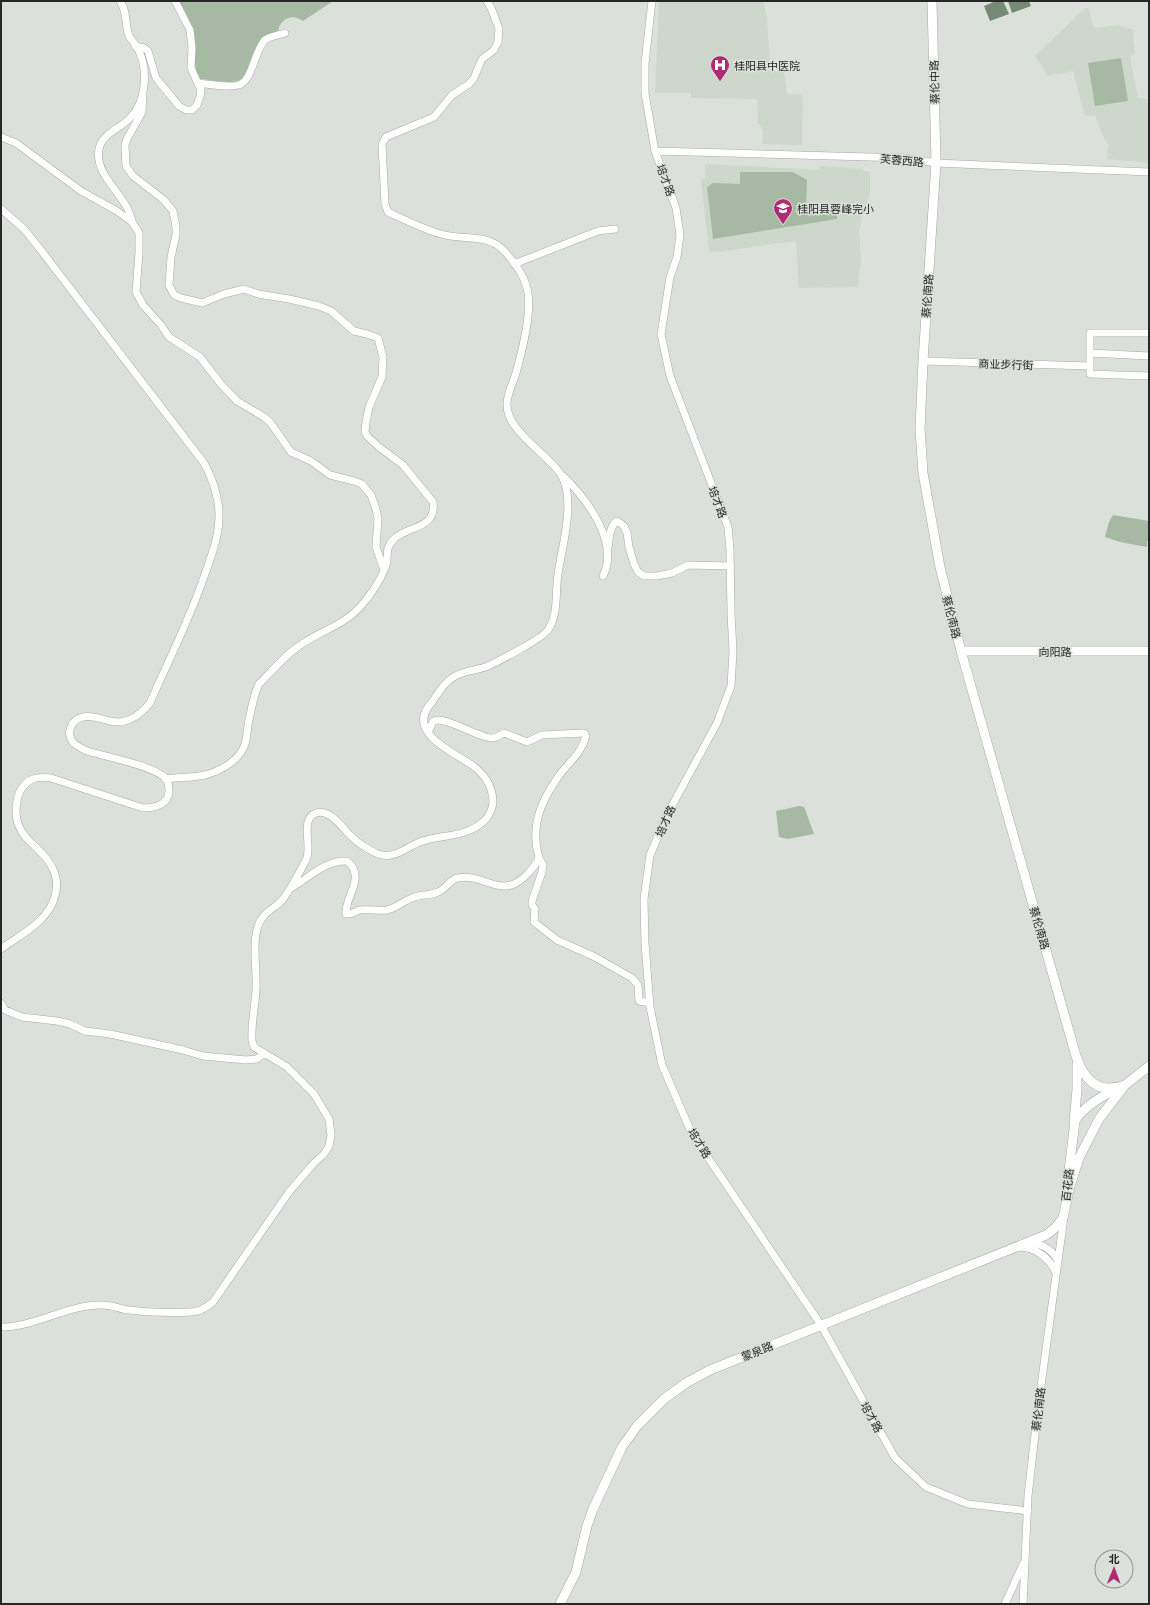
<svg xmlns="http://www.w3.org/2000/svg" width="1150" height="1605" font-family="Lato,'Noto Sans SC',sans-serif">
	<rect width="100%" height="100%" fill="#dbe0db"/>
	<!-- built -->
	<path fill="#cdd7cc" d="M659,1h104l4,17 3,53h14l3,23 16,1 -1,50 -40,-1 1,-13 -3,-6 -2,-2 -1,-24 -66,-1v-5h-36z
		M1088,7l5,19 3,2 22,-3 15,5 2,25 -5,1 8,42 9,1 2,10v54l-42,-4 1,-15 -6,-10 -7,-19 -10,1 -12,-45 -25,5 -13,-20 49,-47z
		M705,164l115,6v-4l43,3v2l7,1v21l-8,24 -3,15 2,28 -3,27 -59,1 -3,-47 -79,11 -8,-1 -8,-72h4z"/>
	<!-- green -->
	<path fill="#a6baa3" d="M179,1h154l-30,20c-10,-8 -23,-3 -25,10 -26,8 -23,27 -36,48 -11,6 -29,1 -42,0 -10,-16 -2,-32 -7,-49 -3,-10 -9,-20 -14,-29z
		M1121,58l7,43 -33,5 -7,-43z
		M740,172h53l14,8 -1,33 31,-4v10l-124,20 -6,-52 6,-4 27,1z
		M1113,515l36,6v20h-2v6l-27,-5 -15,-5 4,-15z
		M799,806l5,1 1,2 9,25 -26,5 -9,-2 -3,-26z"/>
	<!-- water -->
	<path fill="#768b74" d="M996,1h7l6,13 -19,7 -6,-15z
		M1008,1h21l2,5 -19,7z"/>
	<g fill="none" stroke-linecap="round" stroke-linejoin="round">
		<!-- minor casing -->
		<g stroke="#a7aba6" stroke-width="8">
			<path id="minor" d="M120,1c7,10 5,20 8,32 2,7 8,11 11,18 9,20 7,50 -8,66 -9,11 -29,16 -32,32 -5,29 29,46 33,73
				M652,1l-7,62v30l10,58 21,57 4,27 -3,22 -7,20 -9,57 9,42 58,151 2,23 1,63 2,39 -2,34 -14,37 -49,90 -18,42 -6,44 1,44 5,64 12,58 30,69 129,191 74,133 31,29 42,17 60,7
				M135,46l9,2 4,3 8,27 23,28 7,4h6l5,-5 3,-8 1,-7 -10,-22 1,-20 -2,-18 -15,-29
				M198,83c10,1 31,5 41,2 14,-5 15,-34 26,-45 5,-4 14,-5 20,-7
				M143,94l-1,18 -15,27 -2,6 1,21 7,10 31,24 9,11 3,16v8l-5,22 -2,28 5,10 7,3 21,5 22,-9 20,-5 14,5 31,5 30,7 12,5 23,20 13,3 11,4 5,19 -1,20 -13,30 -3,15 -1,10 2,4 12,11 24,18 30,37c4,28 -26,23 -40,38 -9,10 -4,16 -7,26 -6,15 -15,29 -26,41 -17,19 -41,24 -61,39 -15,10 -27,25 -40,38 -5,9 -9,31 -11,41 -1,6 -1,13 -3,19 -5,16 -24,27 -40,31 -13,3 -27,2 -40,4
				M1,137l15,6 65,48 36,20 15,11 7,11v20l-3,39 7,13 18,20 8,12 31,20 20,26 17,18 27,16 6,5 21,30 20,9 19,14 24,6 8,3 4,5 5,6 5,14 2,9 -2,29 8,23
				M655,151l250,7 31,5 213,9
				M1,209l23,20 16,20 164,214c7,13 12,26 14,40 4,24 -4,46 -12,68 -15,46 -37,88 -56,132 -10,12 -24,22 -40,18 -9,-2 -18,-6 -27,-4 -11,2 -17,15 -11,24 3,5 10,7 15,10 17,5 72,16 80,29 2,4 2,8 2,12 -2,14 -15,16 -26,16l-92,-30c-14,-2 -23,0 -31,13 -3,7 -4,13 -4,21 1,29 27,34 37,57 4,8 4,19 2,27 -6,25 -35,39 -54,53
				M514,264l84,-33 17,-2
				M1090,353l59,3
				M923,361l167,5v8l59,2
				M1090,366v-33h59
				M563,476c23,22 57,66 40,100
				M607,551c3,-9 1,-24 10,-30l7,5 3,7 2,14 5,17 4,8 6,4h13l15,-3 16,-8 43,1
				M539,858l4,7 -1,7 -10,29v4l3,4 -1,13 23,18 38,17 37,21 6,7 1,16 11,2
				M291,888c18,-10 34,-28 56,-27 20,16 -3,37 -1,53 6,1 9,-3 14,-4 9,-1 18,1 27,0 10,-2 16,-9 25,-12 8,-4 18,-2 26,-6 8,-3 11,-12 20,-14 20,-5 38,14 56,6 9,-4 21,-17 25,-26 -9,-31 1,-55 19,-81 10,-14 24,-24 28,-41l-2,-3 -42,2 -15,7 -23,-9c-4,2 -8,5 -12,5 -13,0 -49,-23 -58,-17 -3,2 -3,8 -6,11
				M1,1003l4,7 17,7 35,4 13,3 15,7 25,3 73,16 20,6 43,4 11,-1 7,-6
				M1029,1243c13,0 22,6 29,17
				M1018,1247c17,0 31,10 38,26
				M1,1327c35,0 67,-23 102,-22 9,0 17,4 26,5 14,2 56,4 68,1 6,-1 11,-5 16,-9l76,-110 25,-29 10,-9 5,-8 2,-11 -2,-16 -15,-25 -27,-27 -33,-20 -2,-6c-1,-18 3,-34 4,-51 1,-20 -4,-46 2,-64 4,-14 17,-17 25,-27 9,-12 16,-26 23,-39 7,-14 -7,-41 10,-47 14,-5 27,16 36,24 7,7 17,13 26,17 16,6 28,-7 42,-12 22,-8 47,-4 65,-22 5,-5 7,-11 8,-17 0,-13 -6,-25 -16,-34 -16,-14 -69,-33 -49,-62 7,-8 15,-24 24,-29 11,-8 24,-7 36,-12 11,-5 55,-28 60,-36 11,-16 7,-38 10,-56 4,-28 19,-76 2,-101 -14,-20 -54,-43 -53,-69 0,-11 6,-20 9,-31 6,-22 18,-66 10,-88 -3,-11 -12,-23 -20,-32 -17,-21 -42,-12 -65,-19 -18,-5 -36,-14 -53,-22l-3,-8 -3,-60 4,-7 48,-20 18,-22 17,-11 5,-6 8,-19 12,-9 4,-8 1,-13 -7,-19 -5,-9
				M1005,1604l18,-40
				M1023,1604l5,-108 10,-88 26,-191"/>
		</g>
		<!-- major casing -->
		<g stroke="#a7aba6" stroke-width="10">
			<path id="major" d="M932,1l4,162 -13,198 -3,68 3,44 17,94 21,84 115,405c8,24 22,39 49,29
				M961,651h188
				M1074,1121l3,-31v-26
				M1068,1179l7,-58c8,-14 27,-25 41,-32
				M560,1604l16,-32 11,-46 6,-17 29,-62 15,-21 27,-27 22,-16 24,-13 336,-135 8,-6 9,-11 7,-32 9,-28 20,-39 26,-34 24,-19"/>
		</g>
		<!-- minor -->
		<use href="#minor" stroke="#fff" stroke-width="7"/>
		<!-- major -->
		<use href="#major" stroke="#fff" stroke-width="9"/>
	</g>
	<!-- icons -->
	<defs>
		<g id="hospital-pin" transform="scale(1)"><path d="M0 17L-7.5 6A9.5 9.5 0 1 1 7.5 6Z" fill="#b02b73" stroke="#dbe0db"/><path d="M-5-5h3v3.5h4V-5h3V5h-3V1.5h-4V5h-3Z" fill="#fff"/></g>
		<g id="school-pin" transform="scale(1)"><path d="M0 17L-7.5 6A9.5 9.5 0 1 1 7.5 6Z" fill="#b02b73" stroke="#dbe0db"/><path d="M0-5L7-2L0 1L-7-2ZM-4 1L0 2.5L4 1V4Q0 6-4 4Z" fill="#fff"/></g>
	</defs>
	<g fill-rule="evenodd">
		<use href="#hospital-pin" x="720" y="65"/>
		<use href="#school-pin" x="783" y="208"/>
	</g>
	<g text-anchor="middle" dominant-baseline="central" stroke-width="3" stroke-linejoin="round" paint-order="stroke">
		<!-- poi labels -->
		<g font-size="11" fill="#262826" stroke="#dbe0db" text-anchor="start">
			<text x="734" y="65">桂阳县中医院</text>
			<text x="797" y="208">桂阳县蓉峰完小</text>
		</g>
		<!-- street labels -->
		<g font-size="11" fill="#262826" stroke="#dbe0db">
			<text transform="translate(934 82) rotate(-91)">蔡伦中路</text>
			<text transform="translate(902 160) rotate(5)">芙蓉西路</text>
			<text transform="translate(666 180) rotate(70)">培才路</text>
			<text transform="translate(927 296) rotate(-86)">蔡伦南路</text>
			<text transform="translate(1006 364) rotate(2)">商业步行街</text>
			<text transform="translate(718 502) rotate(69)">培才路</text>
			<text transform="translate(952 617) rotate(76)">蔡伦南路</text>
			<text x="1055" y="651">向阳路</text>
			<text transform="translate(665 821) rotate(-66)">培才路</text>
			<text transform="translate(1040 928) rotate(74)">蔡伦南路</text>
			<text transform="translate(700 1143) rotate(58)">培才路</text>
			<text transform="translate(1067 1185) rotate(-84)">百花路</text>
			<text transform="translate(757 1351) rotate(-22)">蒙泉路</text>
			<text transform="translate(1038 1409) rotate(-83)">蔡伦南路</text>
			<text transform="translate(872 1417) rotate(61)">培才路</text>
		</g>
	</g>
	<!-- border -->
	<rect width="1150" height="1605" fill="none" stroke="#262826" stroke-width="4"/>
	<!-- north arrow -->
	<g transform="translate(1114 1569) rotate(1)"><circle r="19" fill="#dbe0db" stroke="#939693"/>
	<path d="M0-3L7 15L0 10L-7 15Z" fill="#b02b73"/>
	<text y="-6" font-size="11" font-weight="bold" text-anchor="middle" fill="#262826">北</text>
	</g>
</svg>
